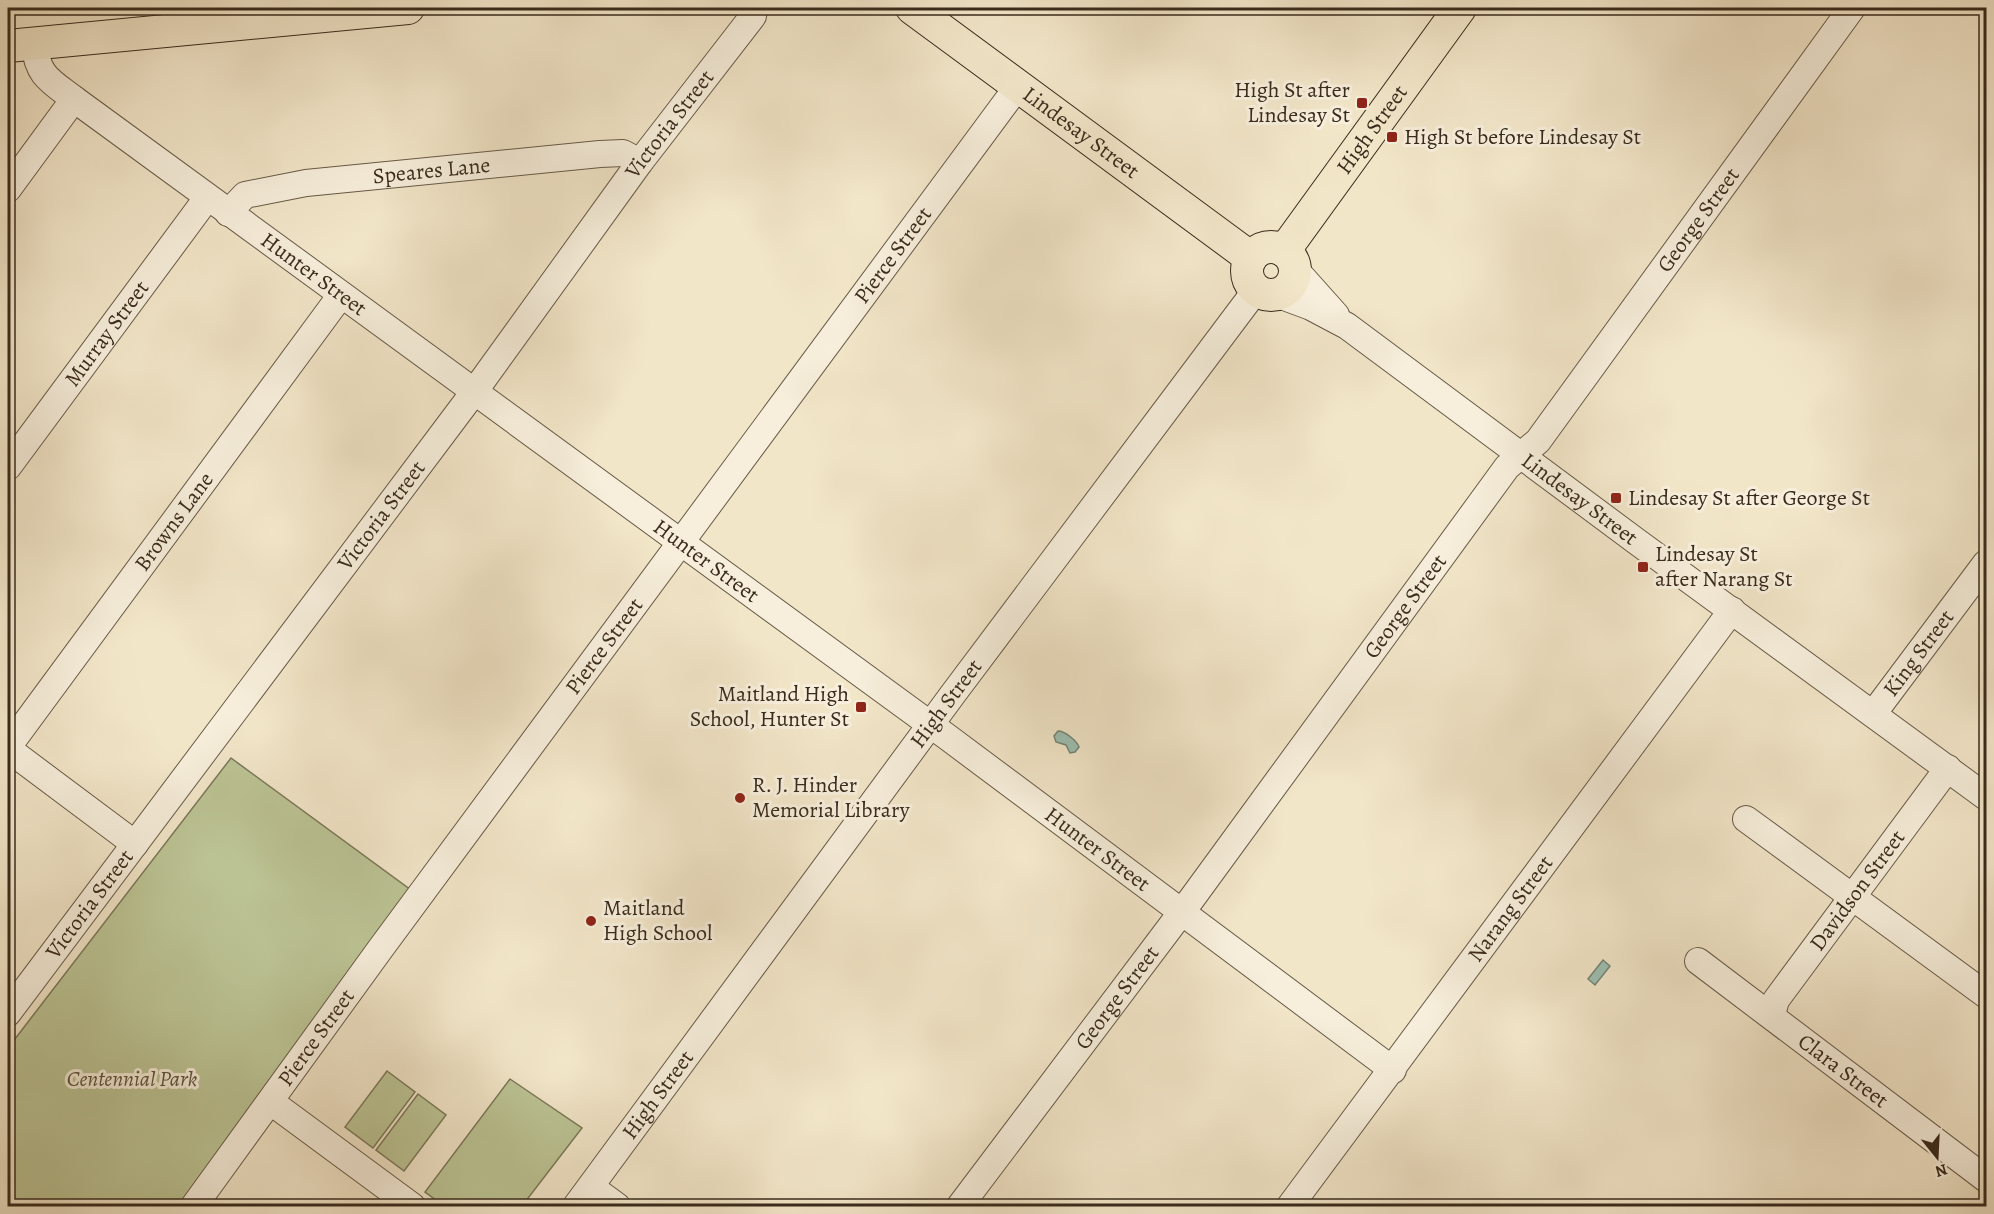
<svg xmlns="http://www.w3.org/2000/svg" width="1994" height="1214" font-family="Alegreya,serif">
	<rect width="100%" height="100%" fill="#f2e6c9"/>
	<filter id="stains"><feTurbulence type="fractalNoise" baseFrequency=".00333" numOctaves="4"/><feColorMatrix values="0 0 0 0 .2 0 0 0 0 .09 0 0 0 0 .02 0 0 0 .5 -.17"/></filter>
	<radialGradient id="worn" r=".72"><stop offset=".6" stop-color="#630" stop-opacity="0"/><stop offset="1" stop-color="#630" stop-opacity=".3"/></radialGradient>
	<!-- green -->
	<path fill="#bcc495" stroke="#7a7858" stroke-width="1.5" d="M231,758l184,135 -231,313h-176v-158z
		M387,1071l28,21 -42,56 -28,-21z
		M510,1079l72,49 -60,78h-78l-19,-14z
		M418,1094l28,21 -42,56 -28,-21z"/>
	<!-- water -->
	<path fill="#9cc0b2" stroke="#748476" stroke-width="1.5" d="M1058,731c7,0 19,10 21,16l-4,5 -5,1 -4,-8 -10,-3 -2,-6z
		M1603,960l7,6 -15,19 -7,-6z"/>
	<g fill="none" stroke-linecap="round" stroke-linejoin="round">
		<!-- minor casing -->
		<g stroke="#675a47" stroke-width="28">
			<g id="minor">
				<path id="s1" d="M34,44c4,32 15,36 40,55l872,637 447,334"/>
				<path d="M8,189l66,-90"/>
				<path id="s2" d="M228,213l17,-18 61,-12 294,-29 23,-1 17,9"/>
				<path d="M1294,268l42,47"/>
				<path id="s3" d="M1276,294l35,13 36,19 289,215 350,256"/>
				<path id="s4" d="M8,467l199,-269"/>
				<path id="s5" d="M1873,714l113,-151"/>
				<path id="s6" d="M8,747l333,-452"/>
				<path d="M8,749l127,95"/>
				<path d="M1746,819l240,176"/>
				<path id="s7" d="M1698,961l288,218"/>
				<path id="s8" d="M8,1013l466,-621 166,-230 113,-146"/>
				<path id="s9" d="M1772,1015l4,-15 172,-232"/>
				<path d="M271,1102l141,104"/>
				<path d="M591,1187l26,19"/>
				<path id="s10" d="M194,1206l187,-258 637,-862"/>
				<path id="s11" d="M576,1206l377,-512 303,-404"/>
				<path id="s12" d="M960,1206l233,-309 314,-430 31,-26 314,-433"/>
				<path id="s13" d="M1290,1206l442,-596"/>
			</g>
		</g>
		<!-- major casing -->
		<g stroke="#392b1c" stroke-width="34">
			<g id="major">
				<path id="s14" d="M912,8l339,250"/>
				<path d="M8,46l400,-38"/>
				<circle cx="1271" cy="271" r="24"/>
				<path id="s15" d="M1284,251l176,-243"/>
			</g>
		</g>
		<!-- minor -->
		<use href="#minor" stroke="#f7efdc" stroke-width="26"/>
		<!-- major -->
		<use href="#major" stroke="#f2e6c9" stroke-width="32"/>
	</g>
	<!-- markers -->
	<g fill="#8f2418" stroke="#f7efdc" stroke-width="2">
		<rect x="1356" y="97" width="12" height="12" rx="3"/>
		<rect x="1386" y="131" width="12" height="12" rx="3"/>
		<rect x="1610" y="492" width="12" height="12" rx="3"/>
		<rect x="1637" y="561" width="12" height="12" rx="3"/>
		<rect x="855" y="701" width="12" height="12" rx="3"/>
		<circle cx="740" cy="798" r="6"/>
		<circle cx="591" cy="921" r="6"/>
	</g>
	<g text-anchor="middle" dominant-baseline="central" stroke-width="6" stroke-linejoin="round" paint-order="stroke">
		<!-- poi labels -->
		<g font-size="22" fill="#392b1c" stroke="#f7efdc" text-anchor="start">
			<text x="1350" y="90" text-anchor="end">High St after<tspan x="1350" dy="25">Lindesay St</tspan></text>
			<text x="1404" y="137">High St before Lindesay St</text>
			<text x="1628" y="498">Lindesay St after George St</text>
			<text x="1655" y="554">Lindesay St<tspan x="1655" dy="25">after Narang St</tspan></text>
			<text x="849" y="694" text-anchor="end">Maitland High<tspan x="849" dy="25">School, Hunter St</tspan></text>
			<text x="752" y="785">R. J. Hinder<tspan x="752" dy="25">Memorial Library</tspan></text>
			<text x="603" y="908">Maitland<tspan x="603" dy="25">High School</tspan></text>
		</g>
		<!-- street labels -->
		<g font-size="22" fill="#392b1c" stroke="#f7efdc">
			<text stroke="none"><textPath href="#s8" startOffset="1108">Victoria Street</textPath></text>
			<text stroke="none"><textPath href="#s15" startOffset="150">High Street</textPath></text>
			<text stroke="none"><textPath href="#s14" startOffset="210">Lindesay Street</textPath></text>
			<text stroke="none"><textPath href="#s2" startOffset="213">Speares Lane</textPath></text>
			<text stroke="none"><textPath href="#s12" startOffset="1233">George Street</textPath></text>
			<text stroke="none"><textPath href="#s10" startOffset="1180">Pierce Street</textPath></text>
			<text stroke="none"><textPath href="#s1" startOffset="368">Hunter Street</textPath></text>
			<text stroke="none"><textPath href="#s4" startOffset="166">Murray Street</textPath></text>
			<text stroke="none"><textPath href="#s3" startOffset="368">Lindesay Street</textPath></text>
			<text stroke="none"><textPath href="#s8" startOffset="622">Victoria Street</textPath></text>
			<text stroke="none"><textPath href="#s6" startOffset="280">Browns Lane</textPath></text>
			<text stroke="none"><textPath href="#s1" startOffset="854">Hunter Street</textPath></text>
			<text stroke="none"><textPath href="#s12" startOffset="747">George Street</textPath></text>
			<text stroke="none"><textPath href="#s10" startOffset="694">Pierce Street</textPath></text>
			<text stroke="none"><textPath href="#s5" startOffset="76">King Street</textPath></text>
			<text stroke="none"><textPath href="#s11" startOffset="624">High Street</textPath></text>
			<text stroke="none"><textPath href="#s1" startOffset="1340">Hunter Street</textPath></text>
			<text stroke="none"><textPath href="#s9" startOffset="152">Davidson Street</textPath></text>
			<text stroke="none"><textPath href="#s8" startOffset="136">Victoria Street</textPath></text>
			<text stroke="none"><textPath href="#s13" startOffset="370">Narang Street</textPath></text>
			<text stroke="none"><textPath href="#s12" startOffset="261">George Street</textPath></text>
			<text stroke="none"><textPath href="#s10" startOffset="208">Pierce Street</textPath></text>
			<text stroke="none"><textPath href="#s7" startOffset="182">Clara Street</textPath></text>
			<text stroke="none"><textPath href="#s11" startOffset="138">High Street</textPath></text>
		</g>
		<!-- park labels -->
		<g font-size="22" font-style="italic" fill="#5a513a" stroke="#f7efdc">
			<text x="132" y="1079">Centennial Park</text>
		</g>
	</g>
	<!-- margin -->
	<rect width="1994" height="1214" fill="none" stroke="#f2e6c9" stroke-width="30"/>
	<rect x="9" y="9" width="1976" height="1196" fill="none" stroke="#392b1c" stroke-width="3"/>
	<rect x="15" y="15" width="1964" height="1184" fill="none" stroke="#392b1c" stroke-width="1.5"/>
	<!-- north arrow -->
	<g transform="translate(1937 1157) rotate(162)" stroke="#f7efdc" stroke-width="4.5" paint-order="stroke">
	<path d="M0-4.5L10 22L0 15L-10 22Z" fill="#392b1c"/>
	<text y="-9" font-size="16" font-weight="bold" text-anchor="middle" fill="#392b1c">N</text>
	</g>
	<rect width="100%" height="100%" filter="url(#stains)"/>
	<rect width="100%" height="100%" fill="url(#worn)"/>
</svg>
